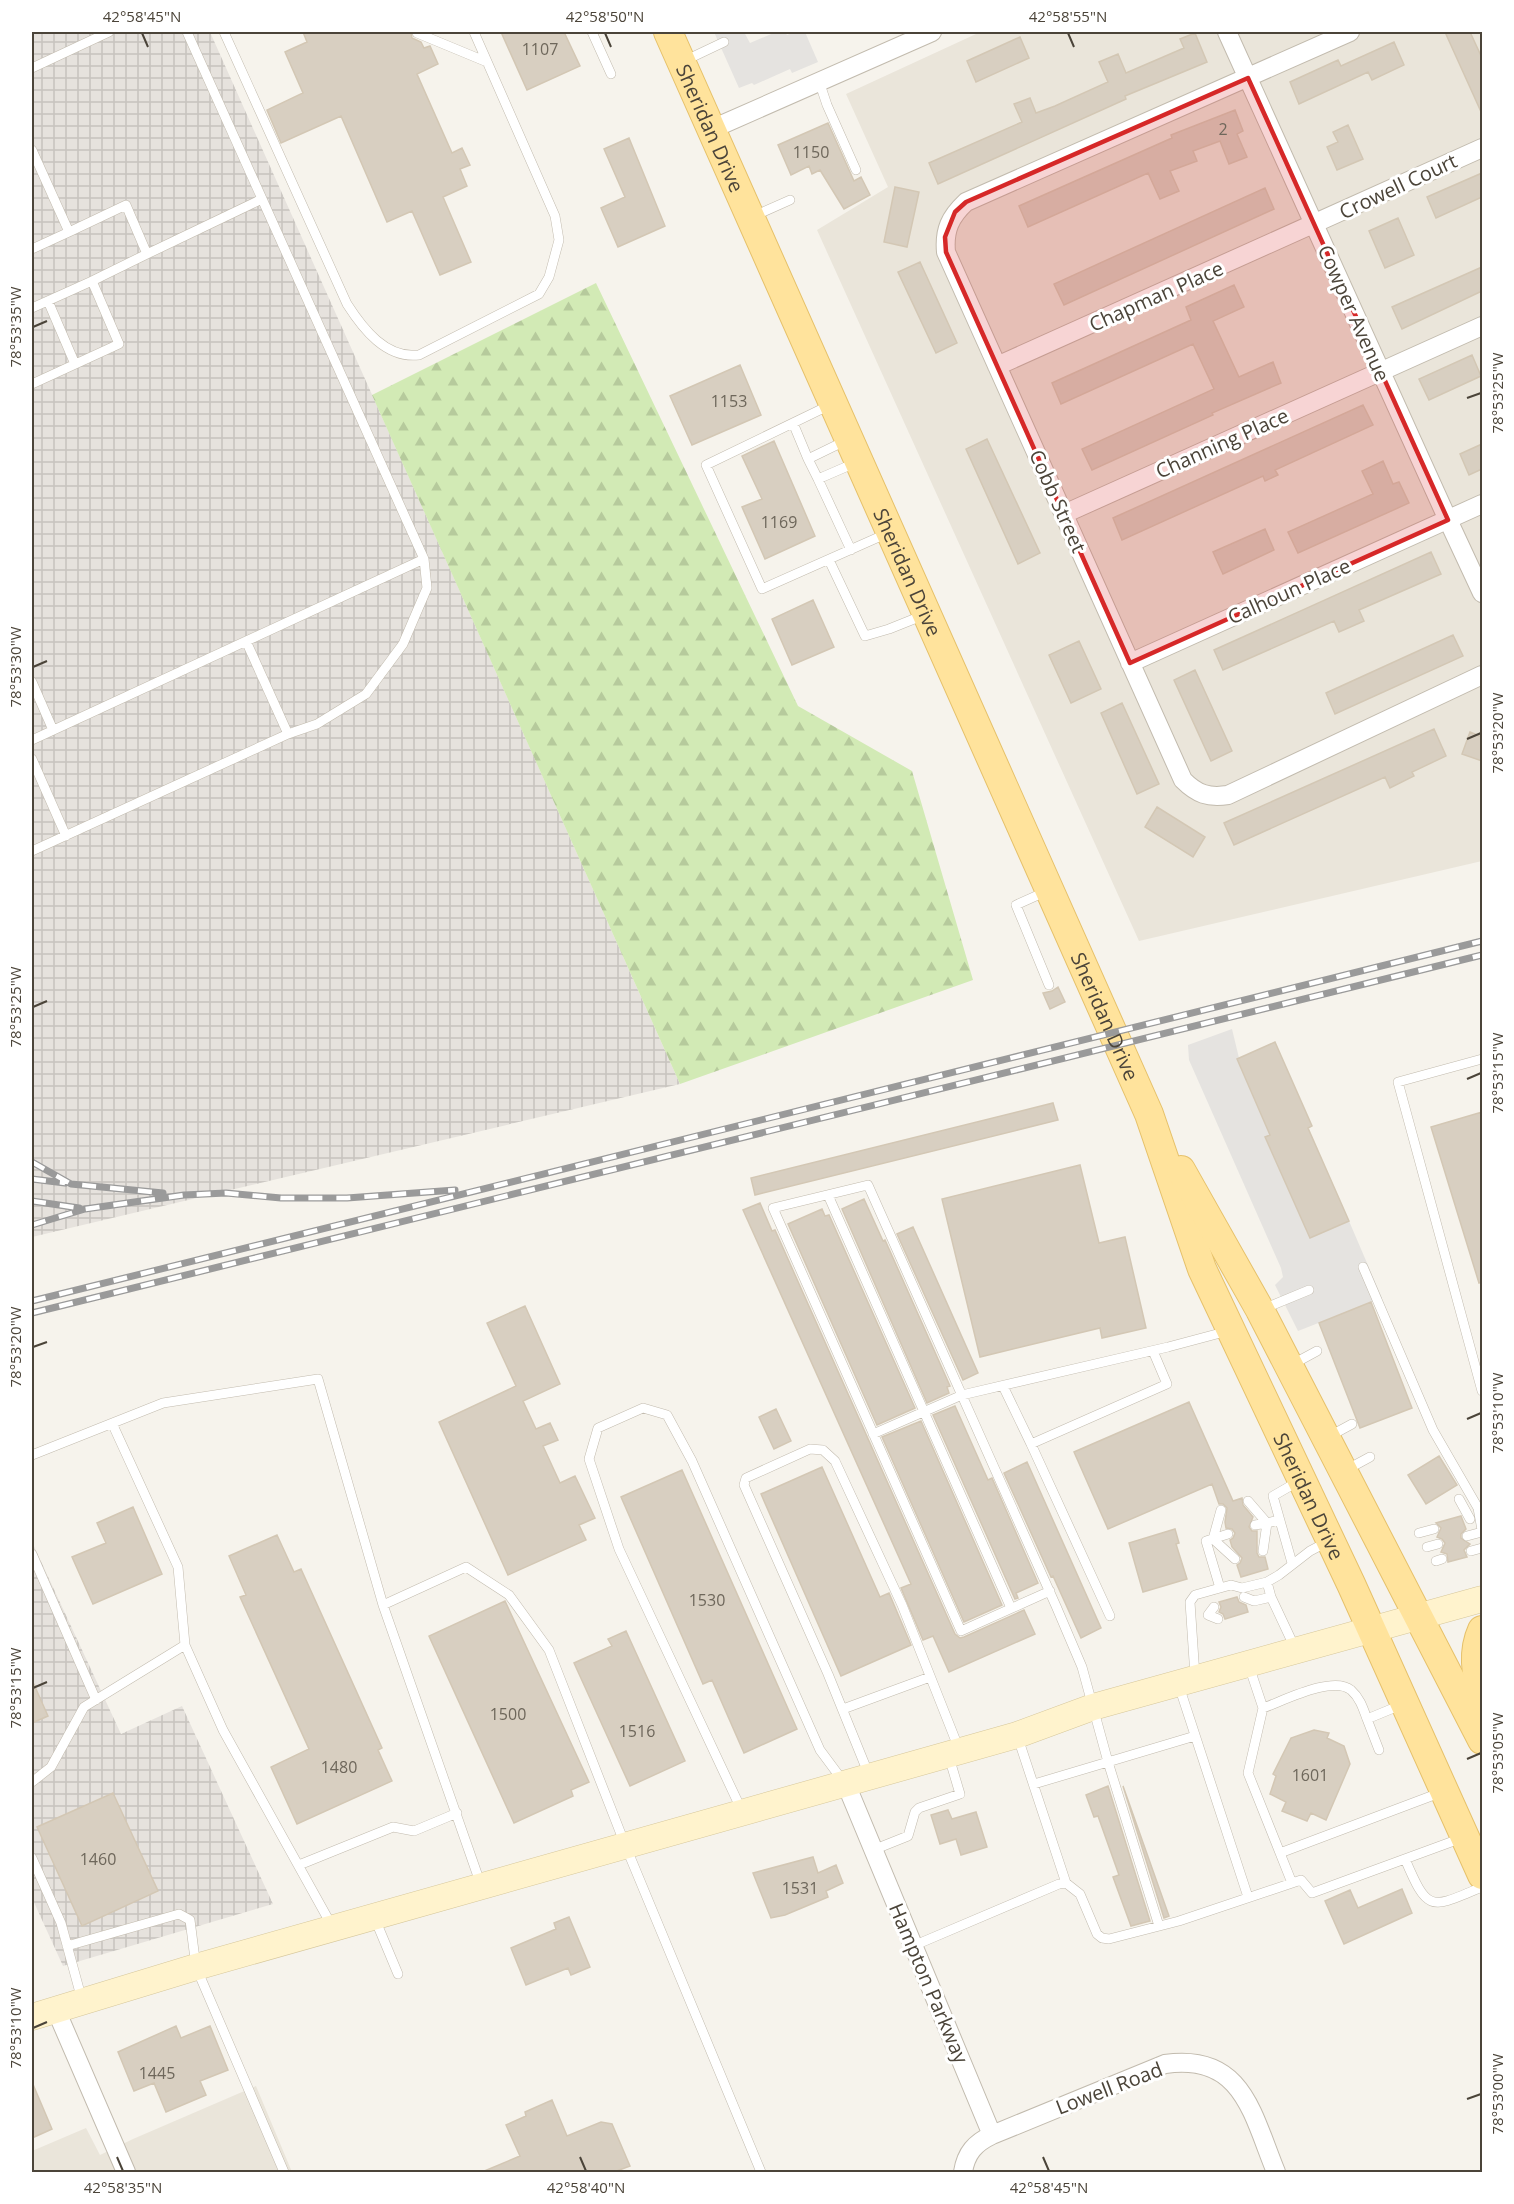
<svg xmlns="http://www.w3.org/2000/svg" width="1514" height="2204" font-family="'Open Sans',sans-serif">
	<defs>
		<pattern id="industrial-grid" width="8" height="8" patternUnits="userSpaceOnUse" patternTransform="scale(1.5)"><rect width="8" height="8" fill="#e6e2dd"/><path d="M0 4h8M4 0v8" fill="none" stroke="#c7c3be"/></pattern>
		<pattern id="forest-firs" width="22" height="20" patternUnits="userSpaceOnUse" patternTransform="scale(1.5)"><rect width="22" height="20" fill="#d2eab5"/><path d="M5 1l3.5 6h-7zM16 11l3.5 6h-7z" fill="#b6ca9c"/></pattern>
	</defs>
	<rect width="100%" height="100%" fill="#f6f3ec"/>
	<!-- residential -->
	<path fill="#eae5da" d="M976,32h506v829l-343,80 -322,-711 71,-43 -42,-93 130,-60z
		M256,2086l36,86h-260v-21l54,-23 14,27 33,-16z"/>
	<!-- industrial -->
	<path fill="url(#industrial-grid)" d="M32,32h178l470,1052 -648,153z
		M32,1542l89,192 61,-28 91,198 -210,62 -31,-68z"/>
	<!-- forest -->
	<path fill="url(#forest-firs)" d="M596,283l202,423 114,65 61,209 -293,104 -308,-689z"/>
	<!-- parking -->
	<path fill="#e5e3e0" d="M714,32h30l6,11 26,-11h9l2,3 8,-3h10l13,30 -26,11 -2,-4 -36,16 -2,-2 -13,5z
		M1232,1029l7,29 -2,1 33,76 -5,3 45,100 39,-17 33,77 -84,33 -23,-46 8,-8 -2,-9 -92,-208 -1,-15z"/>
	<!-- building -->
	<path fill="#d8cfc1" stroke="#d3c7b4" stroke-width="1.5" d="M303,32h108l1,6 9,4 3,6 6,-2 8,18 -21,10 35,79 10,-5 8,17 -10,4 7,17 -24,11 28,65 -31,13 -28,-64 -25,11 -46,-106 -60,27 -14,-33 36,-17 -18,-41 22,-10z
		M501,32h63l16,34 -53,24z
		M1445,32h25l12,26v56z
		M1195,33l12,29 -82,34 1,3 -188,85 -9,-21 93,-41 -8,-18 16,-6 6,15 19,-7 53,-24 -9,-20 19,-8 8,19 58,-25 -4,-9z
		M1020,37l9,21 -53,24 -9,-21z
		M1394,42l10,23 -32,15 -4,-8 -69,32 -9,-22 48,-22 3,6z
		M1235,110l8,21 -6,3 10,23 -18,7 -9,-23 -27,10 4,10 -27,10 9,20 -19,8 -12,-26 -120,54 -9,-21 153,-68 -1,-3z
		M828,123l26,58 7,-4 9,18 -26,14 -24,-39 -8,4 -3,-8 -18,9 -13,-30z
		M1348,125l15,34 -26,11 -10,-23 11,-5 -5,-10z
		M629,138l36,88 -47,21 -17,-39 24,-11 -21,-48z
		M1482,173v24l-46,21 -9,-21z
		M895,187l24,5 -12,55 -23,-5z
		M1265,188l9,21 -210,96 -10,-21z
		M1398,218l16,37 -29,13 -16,-37z
		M920,262l37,81 -21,10 -38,-81z
		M1482,267v24l-80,38 -10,-22z
		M1234,285l10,22 -31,14 26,56 34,-15 8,21 -69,30 1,2 -121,55 -10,-21 132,-60 -21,-45 -132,60 -9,-21 139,-63 -5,-13z
		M1472,355l9,21 -52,24 -10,-21z
		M740,365l21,50 -69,30 -22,-49z
		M1363,405l10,20 -98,45 3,5 -13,6 -2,-5 -141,64 -9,-22z
		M987,439l53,114 -22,11 -52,-115z
		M774,441l41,95 -50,23 -23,-52 20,-8 -20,-43z
		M1482,444v25l-13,6 -9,-21z
		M1383,461l10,23 6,-2 10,21 -111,50 -10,-21 85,-38 -11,-23z
		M1265,529l9,21 -51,24 -10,-22z
		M1431,552l10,22 -82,36 5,11 -25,11 -5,-11 -111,49 -9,-20z
		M813,600l21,47 -42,18 -20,-46z
		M1453,635l10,21 -128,58 -9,-21z
		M1079,641l22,48 -30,14 -22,-48z
		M1195,670l37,81 -21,10 -37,-81z
		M1122,703l37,81 -22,10 -36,-81z
		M1434,729l12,27 -34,16 2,4 -24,12 -5,-11 -151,68 -10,-22z
		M1470,732l12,5v24l-20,-7z
		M1157,807l48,30 -12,20 -48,-30z
		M1058,987l7,15 -15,7 -7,-16 9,-2z
		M1275,1042l37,84 -4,2 41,93 -39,17 -45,-101 5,-2 -33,-76z
		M1053,1103l5,17 -303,75 -4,-17z
		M1482,1112v170l-3,1 -48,-156z
		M1080,1165l19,78 26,-6 21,91 -44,10 -2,-10 -120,29 -38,-158z
		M864,1199l19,42 2,-1 65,146 -3,1 2,6 -22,10 -85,-194z
		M760,1203l12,28 3,-1 180,404 5,4 4,-1 60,-27 11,24 -86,38 -16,-36 -10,4 -22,-52 10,-4 -168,-374z
		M822,1209l3,7 4,-1 86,193 -38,17 -89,-201z
		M913,1227l65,146 -15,7 -66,-146z
		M1371,1302l41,106 -52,20 -41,-105z
		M525,1306l35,78 -37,17 13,28 14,-6 8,17 -15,6 17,37 15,-7 20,42 -16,7 7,15 -78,35 -69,-153 77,-36 -29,-63z
		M1189,1402l44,99 9,-3 1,7 10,12 -4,10 3,4h5v22l2,4h6l3,12 -27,8 -4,-12 3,-2 2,-5 -10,-11 -2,-7 3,-2 2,-5 -3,-4 -6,-1 -1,-6 2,-14 -4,-4h-4l-7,-20 -104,45 -34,-77z
		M955,1406l33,74 4,-2 46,105 -22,10 2,5 -3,1 -82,-184z
		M776,1409l15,32 -17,8 -15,-32z
		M921,1421l81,184 -38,17 -82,-185z
		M1439,1456l18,29 -31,19 -18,-29z
		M1027,1462l74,166 -20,10 -28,-62 -2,1 -47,-104z
		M822,1467l58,130 9,-4 22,52 -70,31 -80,-182z
		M682,1470l115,259 -53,24 -32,-73 -9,4 -82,-187z
		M133,1507l29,67 -69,30 -21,-47 34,-14 -9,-20z
		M1461,1516l5,13 -5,5v4l9,6 -6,6 3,7 -19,5 -1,-8 -6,-2 4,-9 -3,-4 -5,-2 4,-9 -5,-5z
		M1175,1529l4,14 -3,1 11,35 -44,13 -14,-49z
		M277,1535l17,37 7,-3 81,179 -4,2 14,31 -95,43 -26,-57 38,-18 -69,-152 6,-2 -17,-39z
		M1237,1597l2,5 7,3 2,7 -23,7 -2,-5 -4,-2 2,-5 -2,-5z
		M505,1601l84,181 -18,8 2,6 -59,27 -85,-187z
		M626,1631l59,130 -55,25 -56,-123 38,-17 -4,-7z
		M32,1680l16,36 -16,7z
		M1314,1730l15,3 -2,5 17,8 6,18 -24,56 -15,-7 -4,8 -25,-10 4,-9 -16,-8 6,-18 -3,-2 18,-36z
		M1108,1786l42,135 -19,5 -18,-49 6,-2 -21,-59 -4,1 -8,-22z
		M1123,1786l46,130 -5,2z
		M113,1793l45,98 -76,35 -45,-99z
		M948,1810l4,9 24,-7 11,35 -26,8 -5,-16 -16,5 -9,-29z
		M813,1857l5,16 18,-8 7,18 -17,8 2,6 -43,18 -14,3 -18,-45z
		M1402,1889l10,24 -68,31 -19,-43 25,-11 8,18z
		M569,1917l21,50 -19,8 -3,-7 -42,17 -15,-37 45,-19 -2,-6z
		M176,2026l5,12 29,-12 18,44 -28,11 6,14 -40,17 -12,-29 -20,8 -16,-39z
		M32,2082l20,47 -20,9z
		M552,2100l15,36 34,-14 11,2 18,42 -16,6h-132l38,-16 -14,-31 20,-9 -1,-4z"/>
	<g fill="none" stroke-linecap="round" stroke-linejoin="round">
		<!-- service casing -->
		<g stroke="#c2bbae" stroke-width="10">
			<path id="service" d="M224,32l123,272c16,25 39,55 72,51l120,-61 10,-17 10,-37 -4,-24 -81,-184
				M592,32l19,42
				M417,33l70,29
				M684,61l40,-19
				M32,68l77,-36
				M819,81l8,24 29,65
				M32,150l37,82 -37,17
				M754,216l36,-16
				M69,232l57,-27 21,49 115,-55
				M92,281l55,-27
				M48,301l27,63
				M32,308l60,-27 27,63 -87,40
				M830,405l-124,60 56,124 126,-56
				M793,423l15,36 39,-19
				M808,459l10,20 37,-16
				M818,479l33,71
				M829,560l36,76 24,-7 35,-14
				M32,682l21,48
				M288,734l29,-10 49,-30 37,-50 24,-56 -3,-29
				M32,740l392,-181 -237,-527
				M32,759l34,77
				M32,851l256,-117 -42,-93
				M1047,891l-31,14 33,80
				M1482,1059l-84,23 84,309
				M828,1195l183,413
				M1363,1267l70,163 45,78 4,22
				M1263,1309l46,-19
				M1293,1364l24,-13
				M1003,1386l28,58 136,-60 -14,-33
				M112,1423l66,144 7,78
				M873,1434l89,-39 206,-48 60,-16
				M1328,1437l24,-13
				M1031,1444l79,172
				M32,1455l131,-52 155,-24 65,226 98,280
				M1346,1470l24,-13
				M1459,1499l11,20
				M1248,1501l19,22 12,-3
				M1221,1510l-8,29 22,20
				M1255,1525l12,-2 -4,28
				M1419,1533l15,-4
				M1467,1536l15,-4
				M1427,1547l11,-3
				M1471,1551l11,-3
				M32,1554l64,146
				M1436,1561l6,-2
				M1292,1563l-19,-67 26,-15
				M1267,1582l12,-7 31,-24 17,-9
				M1220,1588l-14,-47 22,-7
				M1050,1591l-89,40 -188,-423 95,-23 188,421 26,61 26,95 51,164
				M1244,1597l10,4 17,-4
				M383,1605l83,-38 43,28 40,55 77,197 135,325
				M1214,1607l-6,8 10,4
				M1249,1666l14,42 -15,65 44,110
				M1195,1676l-5,-74 5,-7 25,-7 11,-3 11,3 25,-6 4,15 24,51
				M1179,1686l69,211
				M1263,1708c20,-7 70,-33 88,-18 9,8 12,18 16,29l34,-14
				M843,1709l87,-32
				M1367,1719l12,31
				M1018,1738l48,145
				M869,1775l-41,-101 -84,-189 2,-7 64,-29 13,1 12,11 67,144 57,144
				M32,1782l19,-15 33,-60 101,-62 38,85 109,196
				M1034,1784l161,-48
				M742,1811l-123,-262 -30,-90 9,-31 45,-20 24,7 25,46 128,289 23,31
				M873,1850l35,-14 7,-24 4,-4 41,-14 -11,-37
				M1280,1853l162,-61
				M32,1858l29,65 21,77
				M1405,1859c23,54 25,50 77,28
				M299,1865l94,-38 21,4 43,-18
				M375,1919l23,55
				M67,1946l112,-32 11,6 6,47 88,205
				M913,1946l146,-62 7,-1 14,11 17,40 5,4 7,1 70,-18 122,-41 11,13 150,-55"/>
		</g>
		<!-- minor casing -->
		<g stroke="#c2bbae" stroke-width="20">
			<path id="minor" d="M1227,32l221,488 34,73
				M1350,32l-384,170c-16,15 -22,28 -20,50l237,528c14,14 25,18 45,15l254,-120
				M712,129l220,-97
				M997,366l485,-218
				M1064,514l418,-188
				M1130,663l352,-159
				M846,1784l146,351
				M56,2010l70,162
				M963,2172c3,-19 12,-29 29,-37l173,-71c78,-11 87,50 111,108"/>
		</g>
		<!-- secondary casing -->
		<g stroke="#d6c79b" stroke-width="27">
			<path id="secondary" d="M32,2017l164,-50 821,-232 76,-28 389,-108"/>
		</g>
		<!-- primary casing -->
		<g stroke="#e6c16a" stroke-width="30">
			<g id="primary">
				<path id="s1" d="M668,32l481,1082 53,155 149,315 131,291"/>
				<path d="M1181,1170l79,140 222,430"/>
				<path d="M1482,1630c-10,22 -6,43 0,66"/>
			</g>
		</g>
		<!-- service -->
		<use href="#service" stroke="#fff" stroke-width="9"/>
		<!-- minor -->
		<use href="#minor" stroke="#fff" stroke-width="18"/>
		<!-- secondary -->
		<use href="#secondary" stroke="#fff3cd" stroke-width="26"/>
		<!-- primary -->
		<use href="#primary" stroke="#ffe39c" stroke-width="28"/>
		<!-- rail casing -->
		<g stroke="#9a9a9a" stroke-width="7">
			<path id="rail" d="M32,1162l39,22 92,9
				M32,1179l33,4
				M32,1201l47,7
				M32,1225l53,-16 99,-14 42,-2 55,5h66l108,-8
				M32,1301l1450,-360
				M32,1313l1450,-358"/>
		</g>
		<!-- rail -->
		<use href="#rail" stroke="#fff" stroke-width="4.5" stroke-dasharray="14" stroke-linecap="butt"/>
	</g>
	<!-- marked area -->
	<path fill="#d62828" fill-opacity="0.2" stroke="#d62828" stroke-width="4.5" stroke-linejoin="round" d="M1248,78l200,442 -318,143 -184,-411 -1,-15 10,-25 11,-10z"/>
	<!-- ticks -->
	<path fill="none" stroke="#4b4439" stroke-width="2" d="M142,33l6,14M605,33l6,14M1068,33l6,14M33,327l14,-6M1467,398l14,-5M33,667l14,-6M1467,739l14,-6M33,1007l14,-6M1467,1079l14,-6M33,1347l14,-5M1467,1419l14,-6M33,1688l14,-6M1467,1759l14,-6M33,2028l14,-6M1467,2099l14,-5M117,2157l6,14M580,2157l6,14M1043,2157l6,14"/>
	<g text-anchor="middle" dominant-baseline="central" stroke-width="6" stroke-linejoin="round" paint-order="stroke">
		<!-- number labels -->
		<g font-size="16" fill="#6e675b">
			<text x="540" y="49">1107</text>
			<text x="1223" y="129">2</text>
			<text x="811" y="152">1150</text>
			<text x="729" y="401">1153</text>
			<text x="779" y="522">1169</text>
			<text x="707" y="1600">1530</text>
			<text x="508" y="1714">1500</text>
			<text x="637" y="1731">1516</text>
			<text x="339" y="1767">1480</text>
			<text x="1310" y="1775">1601</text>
			<text x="98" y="1859">1460</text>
			<text x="800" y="1888">1531</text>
			<text x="157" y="2073">1445</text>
		</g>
		<!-- street labels -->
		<g font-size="20" fill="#4b4439" stroke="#fff">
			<text stroke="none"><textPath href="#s1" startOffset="105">Sheridan Drive</textPath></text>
			<text transform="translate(1398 186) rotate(-25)">Crowell Court</text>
			<text transform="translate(1156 296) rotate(-24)">Chapman Place</text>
			<text transform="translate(1354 313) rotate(66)">Cowper Avenue</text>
			<text transform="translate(1222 443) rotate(-24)">Channing Place</text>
			<text transform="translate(1058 501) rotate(66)">Cobb Street</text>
			<text stroke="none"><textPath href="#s1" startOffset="591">Sheridan Drive</textPath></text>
			<text transform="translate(1289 591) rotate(-24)">Calhoun Place</text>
			<text stroke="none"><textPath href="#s1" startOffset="1077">Sheridan Drive</textPath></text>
			<text stroke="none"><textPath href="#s1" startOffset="1599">Sheridan Drive</textPath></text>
			<text transform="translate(929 1983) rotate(67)">Hampton Parkway</text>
			<text transform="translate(1109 2088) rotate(-21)">Lowell Road</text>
		</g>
	</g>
	<!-- border -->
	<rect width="1514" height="2204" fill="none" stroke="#ffffff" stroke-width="66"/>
	<rect x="33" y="33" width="1448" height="2138" fill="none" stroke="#4b4439" stroke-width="2"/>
	<g font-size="15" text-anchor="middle" fill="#4b4439">
		<text x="142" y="22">42°58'45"N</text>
		<text x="605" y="22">42°58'50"N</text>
		<text x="1068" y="22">42°58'55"N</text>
		<text transform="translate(16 327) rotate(-90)" y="5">78°53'35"W</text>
		<text transform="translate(1498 393) rotate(-90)" y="5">78°53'25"W</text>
		<text transform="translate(16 667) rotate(-90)" y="5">78°53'30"W</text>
		<text transform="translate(1498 733) rotate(-90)" y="5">78°53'20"W</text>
		<text transform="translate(16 1007) rotate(-90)" y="5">78°53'25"W</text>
		<text transform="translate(1498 1073) rotate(-90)" y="5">78°53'15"W</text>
		<text transform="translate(16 1347) rotate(-90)" y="5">78°53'20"W</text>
		<text transform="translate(1498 1413) rotate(-90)" y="5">78°53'10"W</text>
		<text transform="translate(16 1688) rotate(-90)" y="5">78°53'15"W</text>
		<text transform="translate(1498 1753) rotate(-90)" y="5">78°53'05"W</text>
		<text transform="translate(16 2028) rotate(-90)" y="5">78°53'10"W</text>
		<text transform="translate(1498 2094) rotate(-90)" y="5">78°53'00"W</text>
		<text x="123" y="2193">42°58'35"N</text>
		<text x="586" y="2193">42°58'40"N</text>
		<text x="1049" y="2193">42°58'45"N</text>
	</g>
</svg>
